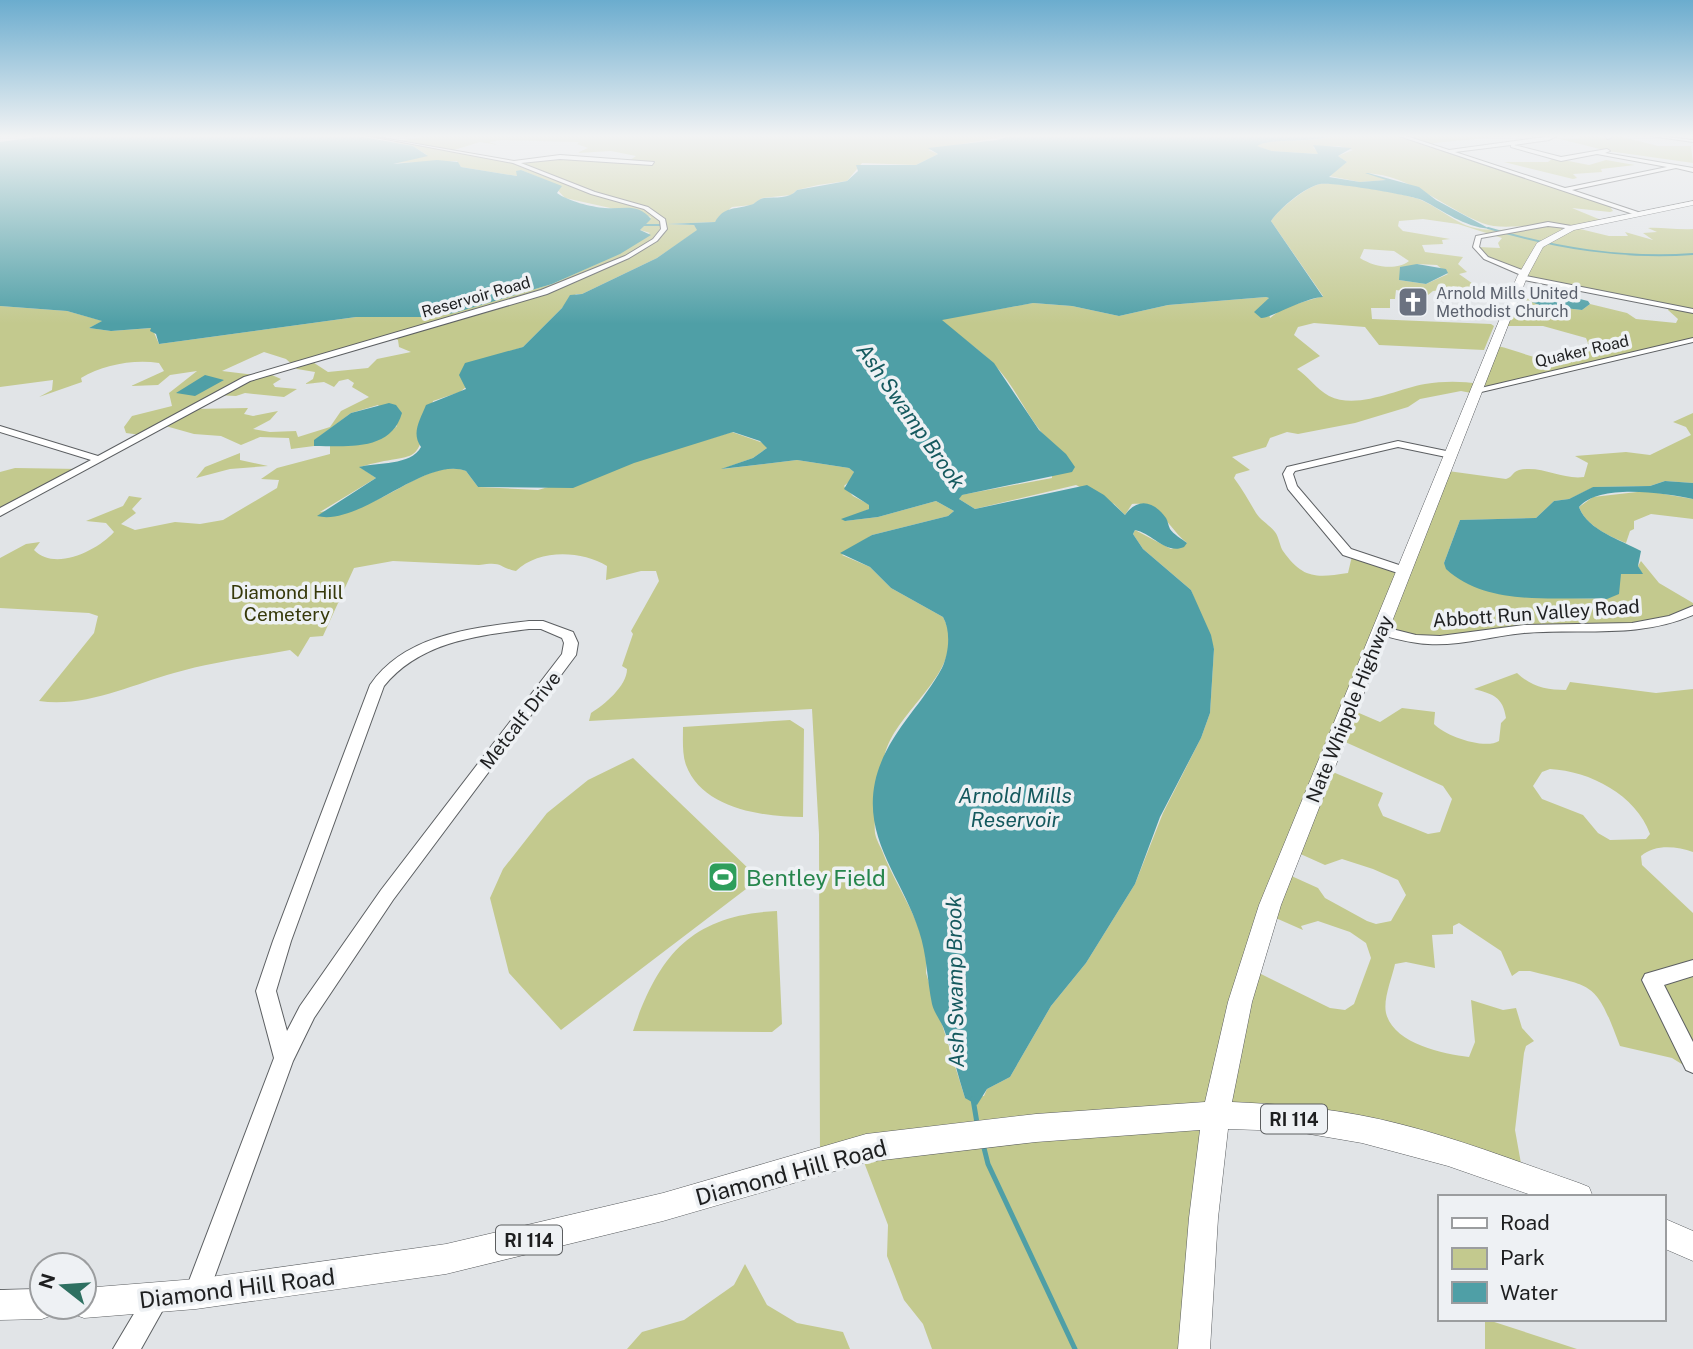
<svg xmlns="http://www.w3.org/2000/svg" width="1693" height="1349" font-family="'Public Sans',sans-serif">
	<rect width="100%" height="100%" fill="#e1e4e7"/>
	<!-- green -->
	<path fill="#c3c98e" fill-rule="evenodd" d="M434,135h579l-85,15 10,4 -22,11 -54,-2 -15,18 -29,4 -21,5 -6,5 -29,3 -10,7 -20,2 -17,15 -48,2 27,1 4,5 -41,28 -75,36h-6l-53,53 -15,5 -48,40 -27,9c-19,72 -11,48 -73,66l16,11 -56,34c15,-3 34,-4 49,-9 28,-9 66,-44 97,-32l12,16 60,3 194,-58 34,12 1,4 -14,10 -31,11 75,-9 52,8 5,4 -2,7 -8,7 9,10 17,9 -1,4 -24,12 33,-4 58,-16 18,10 -6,5 -76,19 -30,20 28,12 21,21 52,29c29,53 -52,94 -59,142 -3,19 -11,55 -9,74 1,7 6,14 8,20 15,39 47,77 43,120l39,125 19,-2 3,-7 23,-12 41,-71 35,-43 49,-79 28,-71 38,-75 9,-25 4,-64 -23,-59 -48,-41 -10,-15 2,-4 36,19 16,-6c-19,-15 -27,-42 -55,-39l-7,11 -11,-11 -38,-19 -101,24 -16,-10 2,-4 91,-17 -1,-35c-19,-19 -29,-42 -44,-63 -17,-24 -42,-40 -66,-58l1,-3 91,-16 39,3 47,10 49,-11 98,-8 3,1 -2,4 3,16 13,-10 40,-12 -52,-75c8,-12 35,-34 49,-37 13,-3 88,10 101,16 14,6 28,17 42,24 19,9 48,6 68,2 -15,0 -35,3 -49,-3 -39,-16 -71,-47 -115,-50l20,7 -27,2 -31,-6 18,-14 -9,-6 15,-6 -14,-4 -26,1 6,7 -47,-3 -16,-5c17,-10 55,-1 79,-11h183l-84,8 -7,3 192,61 -8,1 2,3 -3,1 -38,-4 29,12 -25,8 33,8h19l-3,-4 28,8 -10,-7 14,-1 -9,-4c13,-1 28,2 45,1v111l-213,49 -4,5 -15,-3 -41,8 -12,8 -53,16 -57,11 -11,-2 -17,6 -4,9 -34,10 18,13 -14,4 -2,4c9,12 16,25 22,35 5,8 14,12 19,19 4,5 5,15 8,19 20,28 33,27 65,22l4,-17 55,14 41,-99 58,8c7,-2 6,-7 13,-9 23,-5 43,10 65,7l4,-14 -13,-7 51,-4 24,3 41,-20 -5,-8 -13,-5 20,-9v70l-28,-2 -15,5 -56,1 -25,12 -15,2 -18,17 -76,2 -16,43c34,41 115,33 163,36l14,-25h21l-4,-8 3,-5 18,22 34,20v8l-26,12 -101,4 -123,14 -57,-10 -34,79 28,12 22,-14 33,4 -1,12c11,12 51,26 65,17l2,-18 5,-5c-3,-21 -13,-24 -32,-29l43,-16c15,14 29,17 49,17l4,-8 86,11 37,-4v163c-17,-6 -38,-8 -52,4l1,9 51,48v158l-21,-13 -52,-12c-25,-66 -24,-58 -90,-75h-11l-7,5 -11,-25 -42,-28 -6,3v8l-21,1 3,33 -29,-6 -11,2c-3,14 -12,35 -9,49 7,30 56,41 83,44l6,-15 -4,-42 32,10 13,-2 6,20 12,13 -8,5 -2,7 -9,77 7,39 -301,-55 -22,235h-267l-9,-25 -19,-24 -17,-44 1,-31 -26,-68 -42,2 -1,-325 -7,-125 -223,12 2,-8c13,-8 36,-27 36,-44l-5,-3 11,-32 -2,-3 28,-50 -3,-10h-15l-35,9 1,-14c-26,-16 -69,-17 -91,5 -19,-4 -12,-10 -37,-6l-86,-4 -39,7 -31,68 -13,1 -12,20 -8,-7c-39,7 -77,12 -116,23 -43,12 -89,35 -135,28l55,-68 4,-17 -9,-3 -89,-5v-50l26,-14 14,-2 -6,8c21,22 64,0 80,-18l-8,-9 -20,-2 37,-15 6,-10 13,2 -10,11 4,4 -15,11 14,6 40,-8 25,2 23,-4 54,-32 2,-8 -18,-1 16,-11 53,-14v-8c27,0 47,-1 67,-20l-19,-21 -27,8 -36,27 -1,6 -23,3 -2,-11 -29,-1 -19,8 -20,-9 -27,-2 -32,-9 -21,10 -15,-2 -2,-6 8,-11 40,-10 -3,-13 28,-22 -27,4 -12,10 -27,1 33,-15 -5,-8c-26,-4 -56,2 -78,15l1,4 -43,15 13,-7 1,-10 -53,7v-81l67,5 36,10 -14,7 22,3 41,-3 7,16 197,-27h81l115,-33 49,-22 49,-29 -10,-3 11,-13 -86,-19 -15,-16 -29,-12 -4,6 -56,-9 -4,-6 -66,2 36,-8 -14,-9 -20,-4zM501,140l78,2 -2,2 11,4 -11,5 34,-2 25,5 -9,6 -71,-5 -42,5 -60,-12 26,-8 18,3 -9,-3zM1423,219l35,5 44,14 -4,5 2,5 -22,-1 11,12 36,16 -1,3 146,28 -2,4 10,9 -2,4 -40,-4 -9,-6 -37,-9 -8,6 -43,-5 -18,-15 -16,36h38l43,12 2,5 -3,5 -20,2 6,6c-23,12 -51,-6 -74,-10l-17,38c-19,-3 -36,-3 -55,0 -29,5 -67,26 -96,12 -13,-7 -21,-20 -32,-27l23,-13 -26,-21 4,-8 16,-4 51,4 14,18 105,5 10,-24 -3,-2 -119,-5 -1,-11h19v-9h5l1,-9 32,5 5,-4 43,-5 -17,-12 8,-2 -9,-8 5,-7 -38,-5 -3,-7 21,-1 -1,-4 8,-1 -47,-8 -5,-5 1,-5zM1364,249l30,2 15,10c-13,10 -35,6 -49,-3zM1417,264l20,1 11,9 -22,10 -27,-4zM390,336l8,4 1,7 12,5 -34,7 -9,9 -40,4 -20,-13zM264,352l22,7 11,10 18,3 -2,7 -8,5 19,-2 10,5 5,-6 9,-2 6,4 -2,4 17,10 -28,14 -11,16 -32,10 -2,-6 -26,1 -17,-3 17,-9 8,-9 -25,5 -9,-2 4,-6 -56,1 23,-14 21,1 9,-3 39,4 13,-8 -22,-2 -2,-3 8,-5 -16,-7 -10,3 -33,-4zM1343,741l100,45 9,13 -12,33 -12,2 -45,-18 -5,-11 5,-12 -55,-23zM1550,769c40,2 86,26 100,65l-4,5 -36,1 -12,-7 -15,-18 -41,-16 -9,-13 9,-14zM1296,852l29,13 17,-6 31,10 25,11 8,15 -15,26 -15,3 -9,-3 -42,-23 -7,-10 -31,-14zM1269,915l34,15 -2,-4 17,-5 32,11 16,11 5,15 -17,46 -9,6 -15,-2 -77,-38z
		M1576,135l33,3 6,-3 43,11h33l2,17 -85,-12 -52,-13 23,1 1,-2z
		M1553,158l36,7 17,-5 29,5 -34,4 1,3 -29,2 4,4 -4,1 -69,-17h44z
		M240,453v7l28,6 -38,3 -34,9 9,-11z
		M15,468l65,1 -80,43v-40z
		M1646,491l47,8v20l-42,-5 -17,7v8l-4,2 -4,12c-17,-7 -40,-17 -47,-36l14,-10z
		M790,720l14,9 -1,88c-39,0 -101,-8 -117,-52 -4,-11 -3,-26 -3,-38z
		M633,758l117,112 -4,19 -185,141 -52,-57 -19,-75 13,-29 44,-56 41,-33z
		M777,911l5,113 -10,8 -139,-1c26,-77 59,-116 144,-120z
		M745,1264l22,41 30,18 46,9 7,17h-223l15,-17 42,-12 50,-35z
		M1485,1319l92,30h-92z"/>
	<!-- water -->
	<path fill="#4f9fa6" d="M352,135l61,11 15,10 -35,8 44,-4 21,2 3,5 56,9 -1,-5 5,-1 41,16 -5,7c11,8 34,14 48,15 17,2 32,-6 46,11l-11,11 11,5 -31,19 -68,30 -98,29 -24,4h-74l-197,27 -3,-10 -6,-3 1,-3 -40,3 -22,-3 13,-7 -35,-10 -67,-5v-164l52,-7z
		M1013,135h322c-23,9 -64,2 -78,11l15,5 46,3 -5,-9 39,3 -14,8 9,6 -18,15 31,5 26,-2 -21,-7h3l51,14 17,13 54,29c-28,-3 -44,-17 -68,-29 -12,-5 -89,-18 -102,-16 -15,3 -40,24 -49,37l52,76c-20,1 -54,22 -62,21l-7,-6 15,-14 -3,-1 -98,8 -49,11 -47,-10 -39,-3 -91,17 52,43 45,67 27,24 9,13 -3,5 -110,23 -3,4 16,10 112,-24 17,10 21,20c12,-17 28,-15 41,3 2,3 2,7 4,11 3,5 12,10 17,14l-3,4c-18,8 -32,-14 -49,-17l-2,4 10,15 48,41 20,45 3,14 -4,64 -9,25 -41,79 -25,67 -49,79 -35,43 -41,71 -23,12 -10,16 -12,-7c-7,-22 -12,-44 -20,-66 -3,-10 -11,-19 -13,-28 -5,-25 -5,-49 -13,-73 -16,-51 -56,-91 -44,-149 10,-46 46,-75 67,-114 7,-15 9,-37 1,-51l-52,-29 -21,-21 -30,-14 32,-18 76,-19 6,-5 -18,-10 -58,16 -33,4 -4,-2 28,-10v-4l-25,-16 10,-17 -5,-4 -52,-8 -76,9 32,-11 14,-10 -7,-7 -27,-9 -99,31 -61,25 -95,-1 -12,-16c-40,-16 -106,56 -149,45l59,-38 -17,-11c18,-5 52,-1 62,-20 -10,-14 -1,-27 5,-42l40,-16 -7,-14 6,-12 58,-16 39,-39 8,-13 12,-1 75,-36 40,-28 -3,-5 -27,-1 48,-2c9,-16 19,-12 35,-17 6,-1 7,-6 14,-7 12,-1 25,1 33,-8l50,-9 11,-10 -2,-6h60l22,-11 -10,-6 69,-8z
		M1417,264l29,5 2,4 -22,11 -27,-4 1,-13z
		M1540,289l48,12 2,3 -8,6 -43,-5 -7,-3 -3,-11z
		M205,375l19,5 -29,16 -19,-3z
		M389,403l7,2 6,8c-11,39 -56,33 -88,33v-6l37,-27z
		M1665,481l28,2v16c-29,-6 -93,-16 -114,8 8,23 42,33 62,44l-3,15 5,8h-22l-2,20 -12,5c-53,-3 -118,9 -161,-30l-2,-6 16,-43 76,-2 18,-17 15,-2 24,-12 57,-1z"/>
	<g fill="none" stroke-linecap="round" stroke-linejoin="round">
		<!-- stream-far1 -->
		<path stroke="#4f9fa6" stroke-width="2" d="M642,225h21
			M1488,228c68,20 134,31 205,26"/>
		<!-- stream -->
		<path stroke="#4f9fa6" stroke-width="5" d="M973,1099l4,24
			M983,1144l5,20 87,185"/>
		<!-- minor casing -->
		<g stroke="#5c5f62" stroke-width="2">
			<path id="minor" d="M365,135l149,26 46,-6 94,7 -2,3 -92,-6 -39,4 74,29 53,15 17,12 2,10 -10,12 -28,17 -82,36 -297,87 -250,135v-8l91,-48 -91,-28v-6l98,30 146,-79 297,-87 84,-34 28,-17 8,-10 -1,-8 -16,-12 -53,-15 -78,-31z
				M1396,135h7l46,15 110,-15 -10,5 -35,5 47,12 46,-8 3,2 -5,2 88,15v4l-17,-4 -104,22 66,22 -2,3zM1511,145v2l50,14 36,-7 70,13 -102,21 -110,-36z
				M1606,135h4l1,3 -4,1z
				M1649,135l44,5v2l-42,-6z
				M1548,222l29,5 -3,2 -26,-3 -67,12 -2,9 9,10 39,15 -1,4 167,33v4l-174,-34 2,-4 -37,-16 -11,-12 3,-11z
				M1693,338v4l-216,51 -5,-3z
				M1398,441l53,11 5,3 -5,3 -53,-11 -103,24 -2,3 4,12 54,63 57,19 2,3 -6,4 -61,-20 -55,-66 -5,-15 4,-7z
				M1693,606v9c-55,24 -112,13 -169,18 -32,3 -64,13 -96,11 -18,-1 -36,-6 -53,-11l-2,-3 7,-4 36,9 24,1 84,-11 108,-2 37,-7z
				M529,621h14l30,11 5,11 -2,12 -183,245 -79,118 -21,43 -88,242 -9,3 -9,-3 -3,-9 90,-236 -18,-67 17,-50 97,-256c35,-51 103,-57 159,-64zM529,629h12l21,9 2,5 -2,11 -181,236 -81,116 -13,25 -11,-40 15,-50 93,-255c36,-44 91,-50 145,-57z
				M1693,960v16l-29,9 29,57v31l-7,-3 -44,-90 3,-6z
				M157,1287l9,3 3,9 -28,50h-28l35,-59z"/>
		</g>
		<!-- major casing -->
		<g stroke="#5c5f62" stroke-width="1">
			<path id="major" d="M1693,201v4l-119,25 -31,17 -16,30 -246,628 -29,97 -20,100c43,2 85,5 127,13 75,14 148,43 220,68l10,4 4,10h-56l-89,-31 -86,-23 -70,-12 -64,-2 -10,89 -8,131h-32l11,-131 11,-88 -164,12 -170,20 -203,59 -217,53 -250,35 -112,9 -11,-4 -3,-7h14v-19l112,-9 250,-35 217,-51 203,-59 170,-20 169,-12 23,-100 31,-97 258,-628 20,-34 32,-17z
				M1663,1218l30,13v30l-30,-13z
				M42,1289v18h14l-3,8 -11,4 -42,1v-30z"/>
		</g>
		<!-- minor -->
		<use href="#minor" fill="#fff" fill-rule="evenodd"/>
		<!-- major -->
		<use href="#major" fill="#fff" fill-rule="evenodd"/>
	</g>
	<!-- sky -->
	<linearGradient id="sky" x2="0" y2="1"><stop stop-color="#6bacce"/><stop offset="0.42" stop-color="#f2f3f4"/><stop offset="1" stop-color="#f2f3f4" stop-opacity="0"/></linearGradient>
	<rect width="1693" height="324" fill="url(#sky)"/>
	<!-- icons -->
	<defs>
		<g id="church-square" transform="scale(1.575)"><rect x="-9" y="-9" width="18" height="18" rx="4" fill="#6b7280" stroke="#eef1f4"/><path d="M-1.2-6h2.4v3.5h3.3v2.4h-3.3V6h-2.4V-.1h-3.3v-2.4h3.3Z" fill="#fff"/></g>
		<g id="stadium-square" transform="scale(1.575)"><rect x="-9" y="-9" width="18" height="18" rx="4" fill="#2e9e5b" stroke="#eef1f4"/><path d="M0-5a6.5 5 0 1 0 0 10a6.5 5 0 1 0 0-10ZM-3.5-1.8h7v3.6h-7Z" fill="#fff"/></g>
	</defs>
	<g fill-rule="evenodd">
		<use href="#church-square" x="1413" y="302"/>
		<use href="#stadium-square" x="723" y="877"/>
	</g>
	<g text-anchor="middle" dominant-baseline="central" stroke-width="7" stroke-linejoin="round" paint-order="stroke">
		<!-- far-worship labels -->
		<g font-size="16" fill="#5b616d" stroke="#eef1f4" text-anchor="start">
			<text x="1436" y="293">Arnold Mills United<tspan x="1436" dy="18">Methodist Church</tspan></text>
		</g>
		<!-- far-street labels -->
		<g font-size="16" fill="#1e1f20" stroke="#eef1f4">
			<text transform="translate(476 297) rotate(-16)">Reservoir Road</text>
			<text transform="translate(1582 351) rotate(-13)">Quaker Road</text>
		</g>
		<!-- shield labels -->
		<g fill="#eef1f4" stroke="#5c5e60" stroke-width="2">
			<rect x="1261" y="1104.5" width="66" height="29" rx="5"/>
			<rect x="496" y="1225.5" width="66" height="29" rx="5"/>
		</g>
		<g font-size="18" font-weight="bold" fill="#1e1f20">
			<text x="1294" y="1119">RI 114</text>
			<text x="529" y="1240">RI 114</text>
		</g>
		<!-- park labels -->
		<g font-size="19" fill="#36390a" stroke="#eef1f4">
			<text x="287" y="592">Diamond Hill<tspan x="287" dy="22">Cemetery</tspan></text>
		</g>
		<!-- street labels -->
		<g font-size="19" fill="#1e1f20" stroke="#eef1f4">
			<text transform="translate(1536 613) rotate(-4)">Abbott Run Valley Road</text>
			<text transform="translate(1349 709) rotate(-68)">Nate Whipple Highway</text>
			<text transform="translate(520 720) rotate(-52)">Metcalf Drive</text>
		</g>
		<!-- water labels -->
		<g font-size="21" font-style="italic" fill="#15595e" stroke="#eef1f4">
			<text transform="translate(911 416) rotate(55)">Ash Swamp Brook</text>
			<text x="1015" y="795">Arnold Mills<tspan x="1015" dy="24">Reservoir</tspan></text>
			<text transform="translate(955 982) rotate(-91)">Ash Swamp Brook</text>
		</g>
		<!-- near-leisure labels -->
		<g font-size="23" fill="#27864d" stroke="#eef1f4" text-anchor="start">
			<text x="746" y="877">Bentley Field</text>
		</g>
		<!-- near-street labels -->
		<g font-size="23" fill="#1e1f20" stroke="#eef1f4">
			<text transform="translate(791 1172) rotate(-15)">Diamond Hill Road</text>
			<text transform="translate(237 1288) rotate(-7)">Diamond Hill Road</text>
		</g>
	</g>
	<!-- legend -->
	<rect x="1438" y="1195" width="228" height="126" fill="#eef1f4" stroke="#9b9d9f" stroke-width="2"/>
	<rect x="1452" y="1218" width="35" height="10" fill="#ffffff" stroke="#9b9d9f" stroke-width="2"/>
	<text x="1500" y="1230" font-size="21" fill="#1e1f20">Road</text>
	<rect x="1452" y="1248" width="35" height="21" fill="#c3c98e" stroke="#9b9d9f" stroke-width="2"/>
	<text x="1500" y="1265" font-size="21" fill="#1e1f20">Park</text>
	<rect x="1452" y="1282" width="35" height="21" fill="#4f9fa6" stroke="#9b9d9f" stroke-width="2"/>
	<text x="1500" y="1300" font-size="21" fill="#1e1f20">Water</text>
	<!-- north arrow -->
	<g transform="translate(63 1286) rotate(287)"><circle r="33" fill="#eef1f4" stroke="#9b9d9f" stroke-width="2"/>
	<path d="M0-5L12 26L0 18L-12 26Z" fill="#2e7061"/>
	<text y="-10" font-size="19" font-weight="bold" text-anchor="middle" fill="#1e1f20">N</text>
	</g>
</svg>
